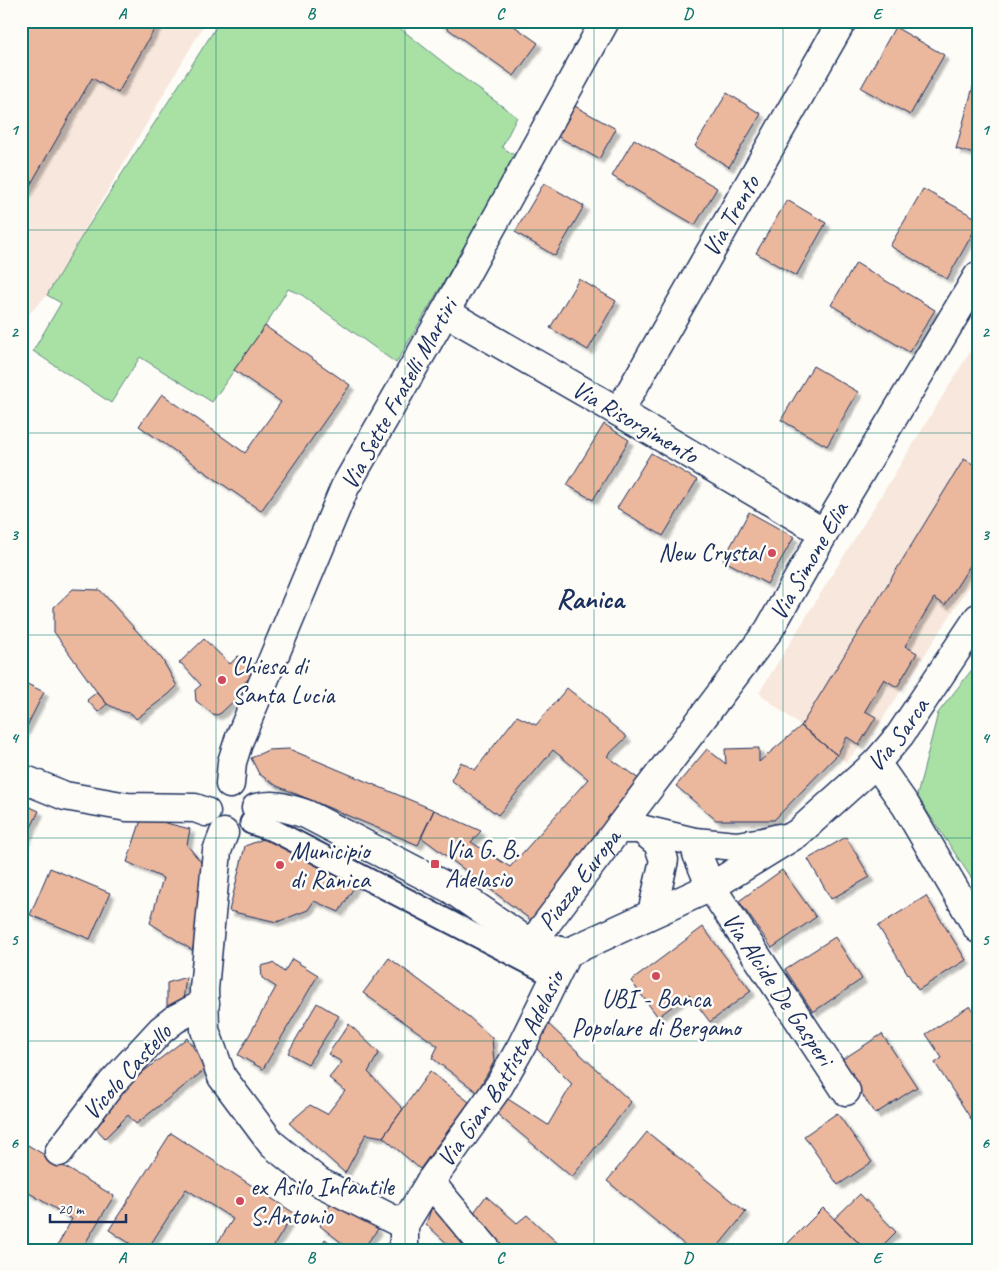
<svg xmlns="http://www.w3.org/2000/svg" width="999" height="1271" font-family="Caveat,sans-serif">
	<defs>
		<filter id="shadow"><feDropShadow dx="4.5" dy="4.5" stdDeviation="1" flood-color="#0004"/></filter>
	</defs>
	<rect width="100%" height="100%" fill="#fdfcf7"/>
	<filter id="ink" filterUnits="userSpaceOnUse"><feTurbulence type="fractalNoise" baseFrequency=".02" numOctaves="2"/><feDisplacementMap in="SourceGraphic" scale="10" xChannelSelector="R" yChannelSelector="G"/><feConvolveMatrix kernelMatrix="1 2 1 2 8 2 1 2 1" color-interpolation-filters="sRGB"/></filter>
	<g filter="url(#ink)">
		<!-- built -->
		<path fill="#f8e7dc" d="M21,21h185l-159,274 -17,18 -9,1z
			M978,339v234l-104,159 -28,30 -87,-69z"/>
		<!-- green -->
		<path fill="#a9e1a5" stroke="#628882" d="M220,21h171l67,53 59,43 -15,30 15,10 -121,206 -94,-68 -14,-6 -23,37 -53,76 -72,-45 -29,46 -78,-52 28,-48 -14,-8 35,-59z
			M978,662v226l-61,-92 21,-83z"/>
		<!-- building -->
		<path fill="#ebb79d" stroke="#1b2f5e" filter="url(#shadow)" d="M21,21h138l-41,72 -26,-15 -71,123z
			M437,21h70l31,22 -24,33z
			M895,27l49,28 -34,60 -49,-27z
			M977,72h1v83l-22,-6z
			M727,93l34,21 -32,53 -34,-21z
			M573,105l43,24 -17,30 -44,-24z
			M634,139l83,49 -22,37 -83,-49z
			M544,183l40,23 -29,50 -40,-24z
			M923,189l55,30v5l-31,55 -57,-33z
			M787,200l39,23 -30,53 -40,-23z
			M856,263l79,47 -26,42 -78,-47z
			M579,279l37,22 -28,49 -38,-22z
			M265,326l85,59 -89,126 -122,-85 23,-32 83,59 36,-51 -47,-32z
			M813,366l45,26 -31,54 -46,-26z
			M604,424l25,16 -36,60 -26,-15z
			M651,453l46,27 -34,56 -46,-28z
			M964,459l14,8v59l-7,11 7,5v11l-33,52 -11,-7 -29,48 12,7 -20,34 -13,-8 -19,32 11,6 -17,28 -12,-8 -10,18 -36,-29z
			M749,512l45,25 -27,47 -44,-24z
			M73,589l27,1 62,69 15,27 -8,8 -33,25 -4,-5 -11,-3 -14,-7 -10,-12 -43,-60v-25z
			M204,639l26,25 8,-8 6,2 4,4 3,9v5l-15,16 4,3 -19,18 -4,2 -4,-1 -17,-13 -1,-11 6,-5 -19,-21 -3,-1z
			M21,681l23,11 -22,44h-1z
			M567,688l60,49 -20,19 36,26 -108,141 -114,-86 13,-27 47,21 -10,11 39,25 78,-88 -35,-29 -55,65 -47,-35 10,-18 14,8 42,-54 19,9z
			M97,692l10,12 -9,8 -11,-12z
			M801,726l36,29 -63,65h-58l-40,-34 31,-37 19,15 -1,-15 34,-1v14z
			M289,749l145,61 -16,35 -141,-59 -18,-12 -8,-16 17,-8z
			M21,803l18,8 -18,37z
			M142,817l48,12 -3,16 22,27 -7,46 -10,32 -42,-27 13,-45 -36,-16z
			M846,837l24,40 -39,22 -23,-40z
			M266,838l90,46 -17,28 -25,-11 -6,9 -31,12 -48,-11 16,-65z
			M50,868l60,25 -20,46 -60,-24z
			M782,870l34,47 -44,31 -33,-47z
			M926,896l40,64 -48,30 -40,-64z
			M703,927l48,64 -41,31 -21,-28 -31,23 -27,-36z
			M835,937l27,42 -49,33 -28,-43z
			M389,958l80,59 23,21 2,24 -17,30 -45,-34 6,-12 -75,-53z
			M292,959l26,16 -55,94 -25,-14 38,-68 -14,-9 -1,-12 12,-3 11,9z
			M186,977l-4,32 -15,8v-34z
			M317,1003l22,13 -31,48 -20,-11z
			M970,1006l8,13v100l-5,3 -38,-59 7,-5 -16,-24z
			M544,1020l87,82 -59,75 -75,-63 11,-15 40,26 24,-41 -38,-38z
			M349,1024l30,29 -11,19 35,37 -20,28 -17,-3 -21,39 -56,-50 21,-18 17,9 18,-23 -16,-13 13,-16 -14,-8z
			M882,1034l35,53 -42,27 -35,-53z
			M187,1038l20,30 -71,56 -8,-9 -23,23 -13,-14 43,-46z
			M430,1071l39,31 -49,67 -37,-32z
			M837,1113l35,49 -34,23 -34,-49z
			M647,1132l99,80 -31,38h-24l-84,-69z
			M171,1133l123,80 -23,37h-58l20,-31 -47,-30 -39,61h-7l-31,-20z
			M21,1141l93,55 -33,54h-26l17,-31 -51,-31z
			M335,1194l43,35 -16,21h-11l-31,-24z
			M860,1194l36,38 -18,18h-21l4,-5 -27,-26z
			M486,1196l31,27 10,-8 38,35h-68l-30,-28z
			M434,1201l37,32 -14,17h-3l-28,-26z
			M823,1208l38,37 -4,5h-76z
			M471,1233l10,17h-24z
			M325,1239l14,11h-20z
			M387,1243l4,7h-12z"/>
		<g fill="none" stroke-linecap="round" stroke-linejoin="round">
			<!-- pedestrian casing -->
			<g stroke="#1b2f5e" stroke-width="25">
				<path id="pedestrian" d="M251,823l24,8 279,145"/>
			</g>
			<!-- minor casing -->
			<g stroke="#1b2f5e" stroke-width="31">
				<g id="minor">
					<path d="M445,312l174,100 205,121"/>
					<path d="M619,412l223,-391"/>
					<path d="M876,763l30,43 72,123"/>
					<path d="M21,778l44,18 62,11 68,1 11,4"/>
					<path d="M230,784l2,-22 7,-22 106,-253 100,-175 160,-291"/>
					<path id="s1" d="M256,808c19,-5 31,0 50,6l145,75 77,53 39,11 144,-66 87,-54 78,-70 24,-28 78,-117"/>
					<path d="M618,829l151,-199 55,-97 154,-257"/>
					<path d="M641,829l17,14 6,17 -12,53"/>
					<path d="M224,833l-7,18 -13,138 1,41 17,47 50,67 47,38 85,43"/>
					<path d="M695,842l2,12 14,33 135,204"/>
					<path id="s2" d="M533,944l10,-16 75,-99h23l54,13 41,4 27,-4 16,-4"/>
					<path d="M59,1152l53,-69 49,-53 14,-11 30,-16"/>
					<path d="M430,1182l57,68"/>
					<path id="s3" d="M404,1225l26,-43 69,-96 23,-41 45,-92"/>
					<path d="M404,1225v25"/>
				</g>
			</g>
			<!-- pedestrian -->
			<use href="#pedestrian" stroke="#fdfcf7" stroke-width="21"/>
			<!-- minor -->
			<use href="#minor" stroke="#fdfcf7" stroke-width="28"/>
		</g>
	</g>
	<!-- grid -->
	<path fill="none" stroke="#0f766e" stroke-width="1" stroke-opacity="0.55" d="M216,21v1229M405,21v1229M594,21v1229M783,21v1229M21,230h957M21,433h957M21,635h957M21,838h957M21,1041h957"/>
	<!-- markers -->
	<g fill="#d1495b" stroke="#fdfcf7" stroke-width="2">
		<circle cx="772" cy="553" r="5"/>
		<circle cx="222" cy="680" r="5"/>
		<rect x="430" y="859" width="10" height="10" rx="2.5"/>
		<circle cx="280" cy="865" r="5"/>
		<circle cx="656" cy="976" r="5"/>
		<circle cx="240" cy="1201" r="5"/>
	</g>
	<g text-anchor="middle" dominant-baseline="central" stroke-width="5" stroke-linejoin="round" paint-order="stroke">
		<!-- street labels -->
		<g font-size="25" fill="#1b2f5e" stroke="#fdfcf7">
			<text transform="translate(731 216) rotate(-60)">Via Trento</text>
			<text transform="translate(399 394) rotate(-61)">Via Sette Fratelli Martiri</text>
			<text transform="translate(635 422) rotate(30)">Via Risorgimento</text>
			<text transform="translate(809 561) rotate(-60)">Via Simone Elia</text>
			<text stroke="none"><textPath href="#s1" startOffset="750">Via Sarca</textPath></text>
			<text stroke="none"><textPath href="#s2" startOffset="79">Piazza Europa</textPath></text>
			<text transform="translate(778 989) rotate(56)">Via Alcide De Gasperi</text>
			<text stroke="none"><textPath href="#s3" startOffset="184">Via Gian Battista Adelasio</textPath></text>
			<text transform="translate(127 1072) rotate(-48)">Vicolo Castello</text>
		</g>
		<!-- poi labels -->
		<g font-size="25" fill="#1b2f5e" stroke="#fdfcf7" text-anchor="start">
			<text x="762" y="553" text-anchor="end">New Crystal</text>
			<text x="232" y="666">Chiesa di<tspan x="232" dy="29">Santa Lucia</tspan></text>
			<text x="445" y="850">Via G. B.<tspan x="445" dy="29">Adelasio</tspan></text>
			<text x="290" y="851">Municipio<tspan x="290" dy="29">di Ranica</tspan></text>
			<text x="656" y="999" text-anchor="middle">UBI - Banca<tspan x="656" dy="29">Popolare di Bergamo</tspan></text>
			<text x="250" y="1187">ex Asilo Infantile<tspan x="250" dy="29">S.Antonio</tspan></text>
		</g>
		<!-- quarter labels -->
		<g font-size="28" font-weight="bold" fill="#1b2f5e" stroke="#fdfcf7">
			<text x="590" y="598">Ranica</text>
		</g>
	</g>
	<!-- margin -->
	<rect width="999" height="1271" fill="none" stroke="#fdfcf7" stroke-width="55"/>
	<!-- scale -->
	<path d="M50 1214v8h76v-8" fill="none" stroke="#1b2f5e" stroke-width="2.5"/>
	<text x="58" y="1214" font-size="15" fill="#1b2f5e" stroke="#fdfcf7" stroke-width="4" paint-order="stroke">20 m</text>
	<rect x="28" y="28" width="944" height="1216" fill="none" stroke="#0f766e" stroke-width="2"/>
	<g font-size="16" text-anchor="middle" font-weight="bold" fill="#0f766e">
		<text x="122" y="19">A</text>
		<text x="311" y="19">B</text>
		<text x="500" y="19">C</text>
		<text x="688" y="19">D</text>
		<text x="877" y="19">E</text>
		<text x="14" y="135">1</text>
		<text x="985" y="135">1</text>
		<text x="14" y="337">2</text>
		<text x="985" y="337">2</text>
		<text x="14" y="540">3</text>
		<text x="985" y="540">3</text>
		<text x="14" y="743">4</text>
		<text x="985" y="743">4</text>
		<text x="14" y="945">5</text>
		<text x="985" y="945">5</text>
		<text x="14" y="1148">6</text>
		<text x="985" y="1148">6</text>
		<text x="122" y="1263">A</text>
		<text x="311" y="1263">B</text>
		<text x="500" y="1263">C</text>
		<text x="688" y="1263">D</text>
		<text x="877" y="1263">E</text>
	</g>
</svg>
